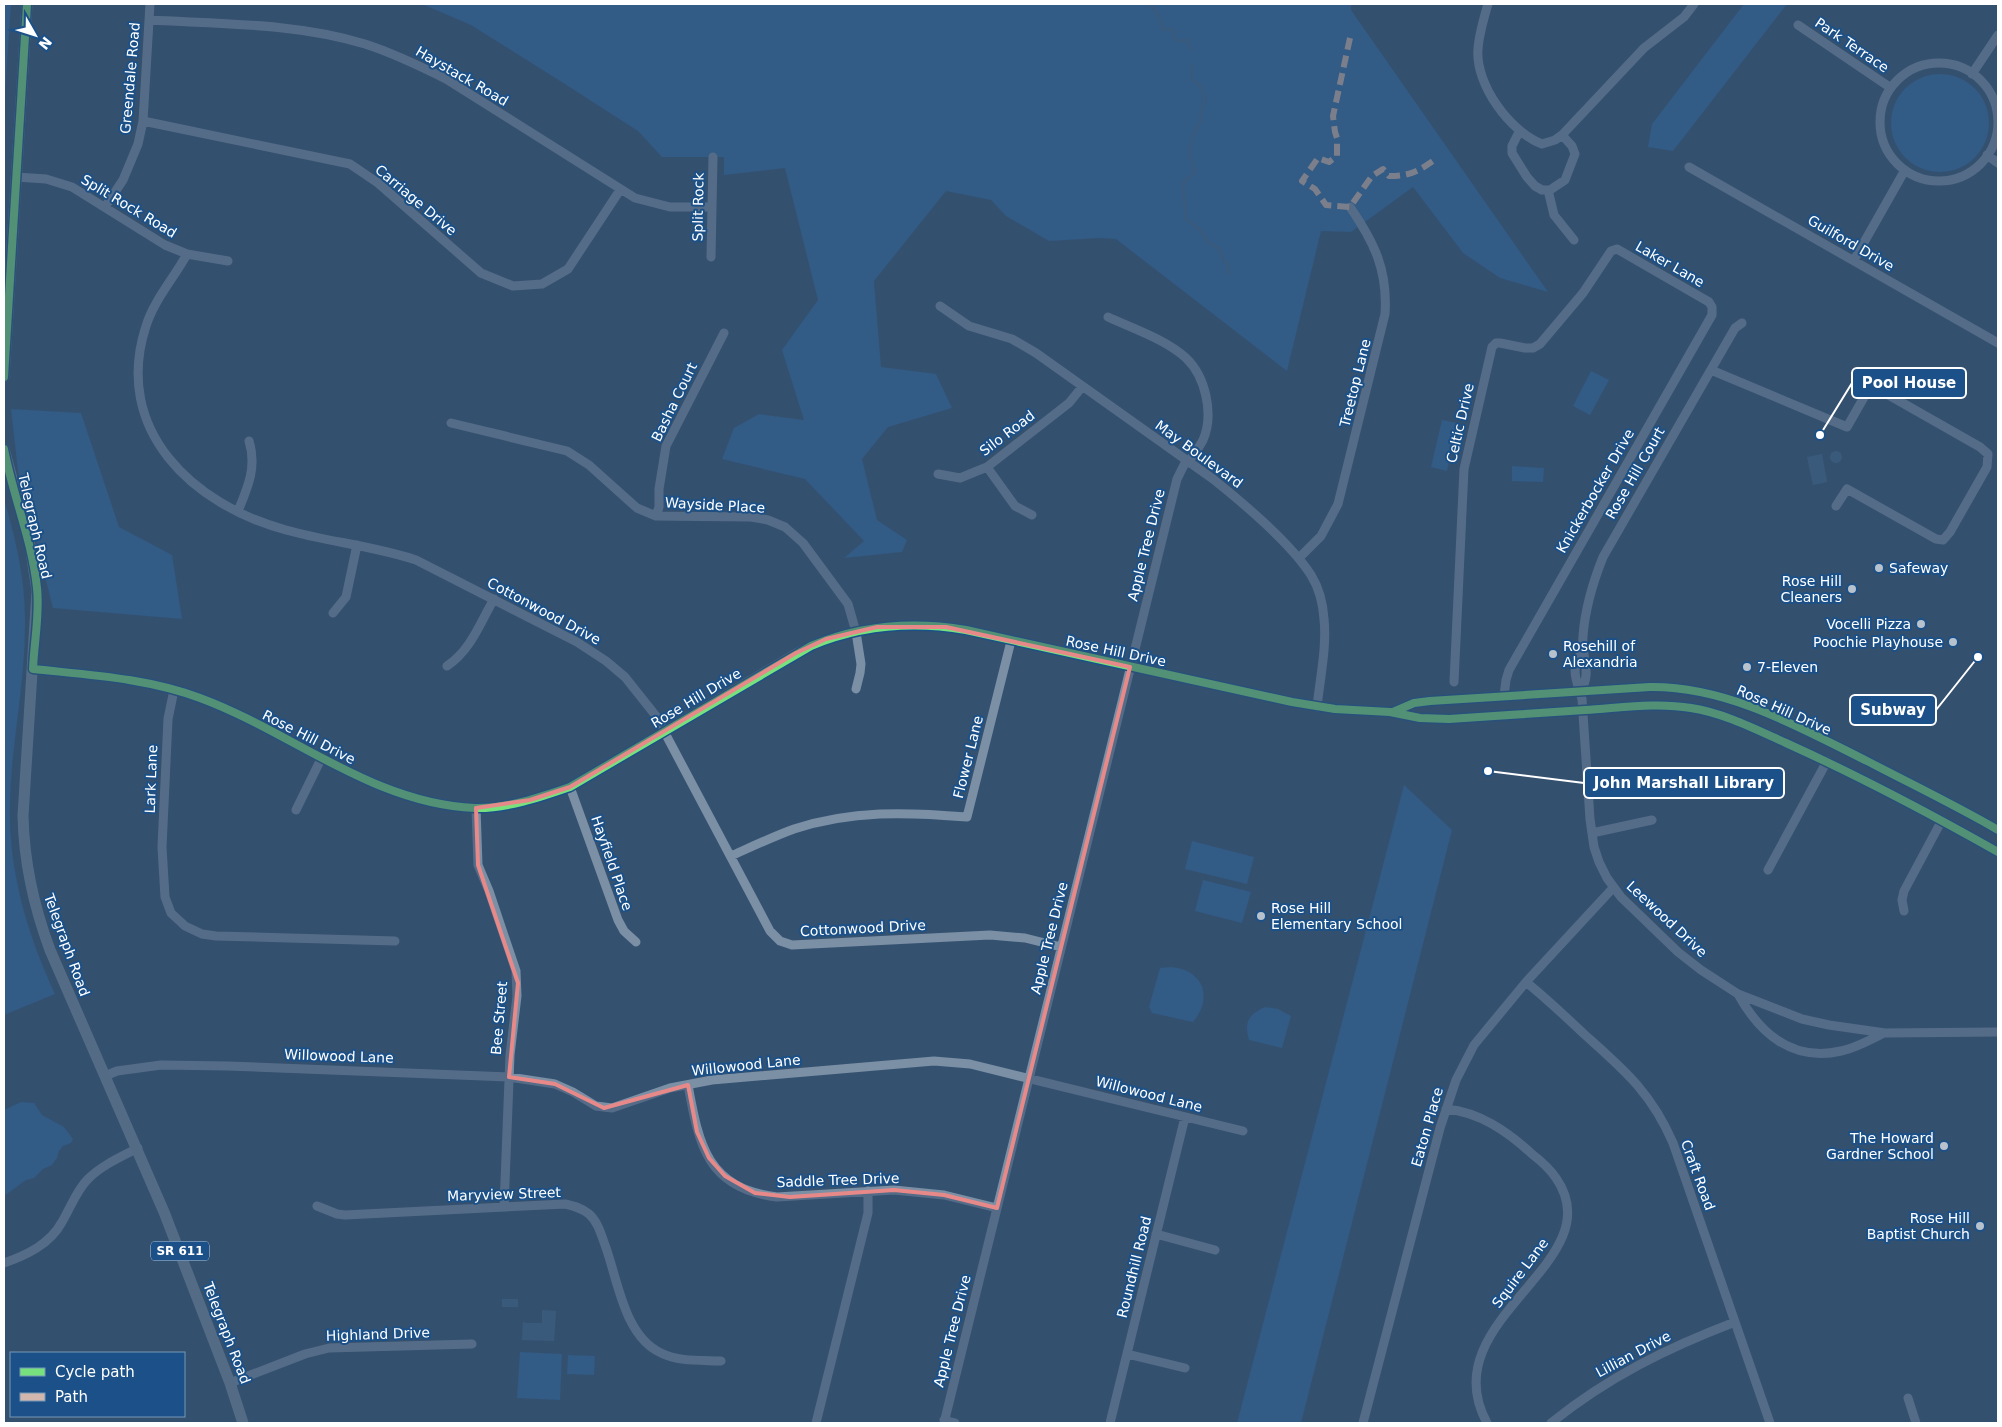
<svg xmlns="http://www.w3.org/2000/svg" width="2002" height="1427" font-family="'DejaVu Sans',sans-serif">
	<rect width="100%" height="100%" fill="#345170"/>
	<!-- green -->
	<path fill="#2f689f" d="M4,4h7l-7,104z
		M422,4h929v6l197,282 -48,-14 -37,-25 -50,-66 -62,45 -30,-1 -34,140 -171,-132 -17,-1 -50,3 -43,-25 -15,-16 -45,-9 -72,90 7,86 55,7 16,34 -64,19 -26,32 15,61 30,20 -5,12 -58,6 20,-17 -59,-62 -83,-20 12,-31 25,-14 45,6 -22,-70 36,-50 -33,-132 -61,7v-18h-62l-24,-26 -81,-52 -86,-54z
		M1744,4h43l-114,147 -25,-4 4,-23z
		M1891 123a49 49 0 1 1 98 0a49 49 0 1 1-98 0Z
		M1591,371l18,9 -19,35 -17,-9z
		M11,409l70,4 38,114 53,28 10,64 -129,-11 -35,-137z
		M1442,420l16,3 -11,48 -16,-4z
		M1512,466l32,2 -1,14 -31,-1z
		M4,499c12,41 22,83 21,127 0,65 -17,131 -15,197 2,60 20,117 45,171l-51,21z
		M1404,785l48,45 -151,593h-64z
		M1192,841l62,16 -7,27 -62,-15z
		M1203,880l48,12 -9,31 -47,-12z
		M1171,967c32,3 43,30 22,55l-41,-9 -3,-6 11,-39z
		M1265,1007l13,2 13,7 -9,32 -33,-8c-5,-18 -1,-25 16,-33z
		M21,1102l13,1 8,12 22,12 9,12 -2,4 -8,3 -4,5 -2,7 -5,7 -9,4 -9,9 -8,2 -22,16v-86z
		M520,1352l42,2 -2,46 -43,-2z
		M568,1355l27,1 -1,19 -27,-1z"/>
	<!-- water -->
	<path fill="#40678d" d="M1830 457a6 6 0 1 1 12 0a6 6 0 1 1-12 0Z
		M1822,454l5,28 -14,3 -6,-28z
		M502,1299h16v8h-16z
		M542,1310l14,1 -2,30 -32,-1 1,-19 2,2h17z"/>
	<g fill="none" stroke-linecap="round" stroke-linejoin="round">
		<!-- stream -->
		<path stroke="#40678d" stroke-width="2.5" d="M1150,4c7,6 10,15 12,24l3,2 6,-1 3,2v7l5,3 8,-1 3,9
			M1191,65l2,15c13,9 14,20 7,34l1,7 -6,10 -6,22 4,11 1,8 -11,12 3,35 14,11 8,12 11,7 4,11 5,4v10"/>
		<!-- minor -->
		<path stroke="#7b8fa5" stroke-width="9" d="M1488,4c-4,14 -9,30 -10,45 -3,35 32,83 64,95l13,-4 7,-5 10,11 3,8 -10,26 -15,10h-8l-7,-4 -8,-9 -15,-24v-7l7,-14
			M149,20c72,4 147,3 216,24 28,9 55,22 81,35l189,119 35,9h42
			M1798,25l93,63
			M1880 122a59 59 0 1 1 118 0a59 59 0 1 1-118 0Z
			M1972,74l26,-39
			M143,121l207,43 28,19 103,90 32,13 29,-2 26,-15 52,-79
			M1562,135l82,-87 40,-31 10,-13
			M1987,155l11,8
			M1689,167l309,176
			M16,177l30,2 26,8 93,58 22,9 41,7
			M1548,190l6,25 20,25
			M105,207l18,-27 15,-36 5,-23 7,-117
			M187,254c-13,24 -33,46 -41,72 -34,104 47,179 140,204 43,12 88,16 130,30l161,82 29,19 19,16 31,39 114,215 10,10 12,4 198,-10 35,3 36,9
			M711,257l2,-100
			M1854,260l51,-90
			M940,306l29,20 43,13 24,14 177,126c30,24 77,63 98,96 8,13 12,29 13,44 3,28 -4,59 -7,88
			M1108,317c24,11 59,23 78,41 20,19 28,57 17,82 -4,8 -10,15 -15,23
			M1711,370l136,57 24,-42 109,62 8,7 -1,13 -37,65 -7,8 -7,-1 -89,-50 -11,17
			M451,423l116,28 22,14 48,43 19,8 95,1 17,3 17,7 18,16 45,61 8,28 5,32 -1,9 -4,16
			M987,467l28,39 17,9
			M938,474l22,4 27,-11 82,-64 13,-16
			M238,511c10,-24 19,-44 11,-70
			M656,516l3,-9v-18l7,-43 58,-113
			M1299,558l22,-22 17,-32 47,-190c3,-44 -11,-72 -35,-107
			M333,613l13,-16 11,-52
			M1582,651c-12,22 -6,26 0,48l8,120 4,28 5,15 8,16 14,19 57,55 23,18 37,24 64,25 27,6 56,8 113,-1
			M447,666c24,-16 33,-43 47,-67
			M33,669c56,6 114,9 167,29 92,34 173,106 275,110 31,1 66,-11 95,-21l226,-134c53,-27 110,-33 170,-23l326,72 43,7 55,3 30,6 29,1c45,-3 91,-6 136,-9 35,-2 71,-8 106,-2 33,5 64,21 95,35 73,33 143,70 212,109
			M1454,682l10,-213 28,-122 4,-4h4l25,5h8l7,-4 43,-51 28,-42 6,-2 92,53 3,5v8l-203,355 -3,10 -2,16
			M174,690l-6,29 -6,128 3,50 6,16 14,13 17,8 14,2 179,5
			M1580,693c13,-22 1,-33 3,-57 2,-27 10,-54 20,-79l132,-229 7,-5
			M1393,712l21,-9 16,-2 220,-14c77,-1 149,40 217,74 44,23 88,44 131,69
			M570,787l48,133 6,11 12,11
			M476,808l2,57 11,26 27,80 1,25 -7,59 -6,152
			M296,810l26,-53
			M1592,833l60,-13
			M731,856c20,-9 41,-19 63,-27 58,-19 113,-17 173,-12l44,-176
			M1768,870l59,-109
			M1904,911l-2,-11 2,-9 38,-71
			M1526,982c20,16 39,34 58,52 40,36 67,58 89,109l97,280
			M1738,994c22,40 55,68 103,57 15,-3 29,-11 43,-18
			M105,1076l12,-5 44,-6 67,1 281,11 46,7 18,8 23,14 16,2 58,-20 42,-8 222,-19 36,3 273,67
			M688,1085c11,59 18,103 89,112l117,-7 50,5 53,13
			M1446,1109c34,3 62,23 86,45 9,7 18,15 24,24 59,85 -126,141 -69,245
			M317,1206l20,8 8,1 220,-11c9,2 17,4 24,10 9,8 12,20 16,31 13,35 19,91 56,108 18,9 41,7 60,8
			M1156,1234l59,16
			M4,1263c23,-8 46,-19 58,-41 9,-15 14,-31 26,-43 14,-14 33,-22 50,-31
			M1127,1354l58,14
			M230,1383l75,-29 24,-6 143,-4
			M1908,1398l8,25
			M944,1420l11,3
			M816,1423l52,-210v-22
			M944,1423l233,-944 9,-18
			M1110,1423l75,-306
			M1363,1423l77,-295 16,-48 18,-35 52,-63 87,-94
			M1551,1423c57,-46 116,-75 184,-101"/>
		<!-- major -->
		<path stroke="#7a8da3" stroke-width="11" d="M4,377l23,-373
			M4,449l26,96 7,46 -14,225c1,47 11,91 27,134l114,262 66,171 13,40"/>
		<!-- quiet -->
		<path stroke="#d1b7ad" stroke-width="6" stroke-dasharray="12 6" stroke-linecap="butt" d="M1350,38l-17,78 2,16 2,6v18l-8,6 -11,-4 -16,23 13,8 11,16 24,2 22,-31 11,-7 6,7c20,0 28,-4 44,-15"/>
		<!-- cycleway casing -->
		<g stroke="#1b5188" stroke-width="11">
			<path id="cycleway" d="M4,377l23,-373
				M4,449c9,47 28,91 33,139 3,26 -3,54 -4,81 56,6 114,9 167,29 92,34 173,106 275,110 31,1 66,-11 95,-21l241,-141c50,-21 101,-25 155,-16l326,72 43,7 55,3 30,6 29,1c45,-3 91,-6 136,-9 35,-2 71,-8 106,-2 33,5 64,21 95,35 73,33 143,70 212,109
				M1393,712l21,-9 16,-2 220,-14c77,-1 149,40 217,74 44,23 88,44 131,69"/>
		</g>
		<!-- cycleway -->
		<use href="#cycleway" stroke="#77e17e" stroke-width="8"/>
	</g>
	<!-- marked area -->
	<path d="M0 0H2002V1427H0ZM877,627h69l184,40 -133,541 -53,-13 -50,-5 -104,7 -35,-4 -30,-17 -16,-18 -12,-26 -9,-47 -84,23 -49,-24 -46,-7 9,-94 -40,-118 -2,-57 54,-8 40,-13 226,-134 30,-14z" fill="#345170" fill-opacity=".55" fill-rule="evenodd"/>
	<path fill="none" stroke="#e88989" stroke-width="4" stroke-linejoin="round" d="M877,627h69l184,40 -133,541 -53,-13 -50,-5 -104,7 -35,-4 -30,-17 -16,-18 -12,-26 -9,-47 -84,23 -49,-24 -46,-7 9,-94 -40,-118 -2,-57 54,-8 40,-13 226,-134 30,-14z"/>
	<!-- markers -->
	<g fill="#b8c2cd" stroke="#1b5188" stroke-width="2">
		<circle cx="1879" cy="568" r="5"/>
		<circle cx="1852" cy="589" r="5"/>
		<circle cx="1921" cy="624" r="5"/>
		<circle cx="1953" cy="642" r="5"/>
		<circle cx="1553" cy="654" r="5"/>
		<circle cx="1747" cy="667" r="5"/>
		<circle cx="1261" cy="916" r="5"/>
		<circle cx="1944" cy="1146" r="5"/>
		<circle cx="1980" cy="1226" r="5"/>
	</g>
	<g text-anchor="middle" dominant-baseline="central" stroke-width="4" stroke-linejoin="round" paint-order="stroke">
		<!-- shield labels -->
		<rect fill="#1b5188" stroke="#bbcbdb" stroke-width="1" x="151" y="1241.5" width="58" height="19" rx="4"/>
		<g font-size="12" font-weight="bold" fill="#fff">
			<text x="180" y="1251">SR 611</text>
		</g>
		<!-- street labels -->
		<g font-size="14" fill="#fff" stroke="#1b5188">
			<text transform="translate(1852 45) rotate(34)">Park Terrace</text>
			<text transform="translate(462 76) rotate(30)">Haystack Road</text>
			<text transform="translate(130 78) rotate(-85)">Greendale Road</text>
			<text transform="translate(416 200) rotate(40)">Carriage Drive</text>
			<text transform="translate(129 206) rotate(31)">Split Rock Road</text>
			<text transform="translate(698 207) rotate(-89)">Split Rock</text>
			<text transform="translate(1851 243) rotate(30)">Guilford Drive</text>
			<text transform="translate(1670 264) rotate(30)">Laker Lane</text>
			<text transform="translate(1355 383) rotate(-76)">Treetop Lane</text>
			<text transform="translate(674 402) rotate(-64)">Basha Court</text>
			<text transform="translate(1460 423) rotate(-77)">Celtic Drive</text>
			<text transform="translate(1007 433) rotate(-37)">Silo Road</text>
			<text transform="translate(1199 454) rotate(36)">May Boulevard</text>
			<text transform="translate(1635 473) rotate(-60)">Rose Hill Court</text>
			<text transform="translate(1595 491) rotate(-60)">Knickerbocker Drive</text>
			<text transform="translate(715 505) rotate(3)">Wayside Place</text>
			<text transform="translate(35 526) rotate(77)">Telegraph Road</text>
			<text transform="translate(1146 545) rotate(-76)">Apple Tree Drive</text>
			<text transform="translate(544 611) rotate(28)">Cottonwood Drive</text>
			<text transform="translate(1116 651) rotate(12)">Rose Hill Drive</text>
			<text transform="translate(696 698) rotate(-31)">Rose Hill Drive</text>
			<text transform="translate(1784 710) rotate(24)">Rose Hill Drive</text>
			<text transform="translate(309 737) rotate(27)">Rose Hill Drive</text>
			<text transform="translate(968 757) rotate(-76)">Flower Lane</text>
			<text transform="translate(151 779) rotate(-88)">Lark Lane</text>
			<text transform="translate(612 863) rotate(71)">Hayfield Place</text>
			<text transform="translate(1667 919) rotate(43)">Leewood Drive</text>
			<text transform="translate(863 928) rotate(-3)">Cottonwood Drive</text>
			<text transform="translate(1049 938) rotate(-76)">Apple Tree Drive</text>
			<text transform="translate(67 945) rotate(70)">Telegraph Road</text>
			<text transform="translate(499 1018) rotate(-85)">Bee Street</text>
			<text transform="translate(339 1056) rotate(2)">Willowood Lane</text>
			<text transform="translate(746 1065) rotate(-6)">Willowood Lane</text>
			<text transform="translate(1149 1094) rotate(14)">Willowood Lane</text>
			<text transform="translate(1427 1127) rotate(-74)">Eaton Place</text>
			<text transform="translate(1698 1175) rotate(70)">Craft Road</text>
			<text transform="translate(838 1180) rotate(-2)">Saddle Tree Drive</text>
			<text transform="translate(504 1194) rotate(-2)">Maryview Street</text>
			<text transform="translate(1134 1267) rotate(-76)">Roundhill Road</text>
			<text transform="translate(1520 1273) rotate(-53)">Squire Lane</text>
			<text transform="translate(952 1331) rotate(-76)">Apple Tree Drive</text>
			<text transform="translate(227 1333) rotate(69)">Telegraph Road</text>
			<text transform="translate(378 1334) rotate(-2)">Highland Drive</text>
			<text transform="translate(1633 1354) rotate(-28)">Lillian Drive</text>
		</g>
		<!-- poi labels -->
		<g font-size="14" fill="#fff" stroke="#1b5188" text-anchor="end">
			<text x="1889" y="568" text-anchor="start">Safeway</text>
			<text x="1842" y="581">Rose Hill<tspan x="1842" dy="16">Cleaners</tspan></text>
			<text x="1911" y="624">Vocelli Pizza</text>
			<text x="1943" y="642">Poochie Playhouse</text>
			<text x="1563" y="646" text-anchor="start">Rosehill of<tspan x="1563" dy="16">Alexandria</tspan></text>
			<text x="1757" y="667" text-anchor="start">7-Eleven</text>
			<text x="1271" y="908" text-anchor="start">Rose Hill<tspan x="1271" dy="16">Elementary School</tspan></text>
			<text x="1934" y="1138">The Howard<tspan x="1934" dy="16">Gardner School</tspan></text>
			<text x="1970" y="1218">Rose Hill<tspan x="1970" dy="16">Baptist Church</tspan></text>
		</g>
	</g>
	<!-- callouts -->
	<path fill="none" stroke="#fff" stroke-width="2" d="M1820 435L1852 383M1978 657L1936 710M1488 771L1584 783"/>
	<g fill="#fff" stroke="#1b5188" stroke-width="2">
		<circle cx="1820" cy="435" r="5"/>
		<circle cx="1978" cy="657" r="5"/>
		<circle cx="1488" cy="771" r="5"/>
	</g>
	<g fill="#1b5188" stroke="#fff" stroke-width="2">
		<rect x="1852" y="368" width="114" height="30" rx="5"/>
		<rect x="1850" y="695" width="86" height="30" rx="5"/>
		<rect x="1584" y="768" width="200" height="30" rx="5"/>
	</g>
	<g font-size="15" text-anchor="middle" font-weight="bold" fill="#fff">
		<text x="1909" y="388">Pool House</text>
		<text x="1893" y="715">Subway</text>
		<text x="1684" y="788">John Marshall Library</text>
	</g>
	<!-- border -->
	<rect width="2002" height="1427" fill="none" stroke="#ffffff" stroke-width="10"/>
	<!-- legend -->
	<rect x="10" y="1352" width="175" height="65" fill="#1b5188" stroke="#7697b8"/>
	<rect x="20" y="1368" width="25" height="8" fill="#77e17e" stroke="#7697b8"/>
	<text x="55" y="1377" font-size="15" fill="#ffffff">Cycle path</text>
	<rect x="20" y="1393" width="25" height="8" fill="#d1b7ad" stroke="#7697b8"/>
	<text x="55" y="1402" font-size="15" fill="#ffffff">Path</text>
	<!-- north arrow -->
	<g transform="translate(35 35) rotate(129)" stroke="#1b5188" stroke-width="4" paint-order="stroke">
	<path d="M0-4L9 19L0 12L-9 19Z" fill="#ffffff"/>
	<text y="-8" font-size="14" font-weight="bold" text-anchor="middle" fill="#ffffff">N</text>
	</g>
</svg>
